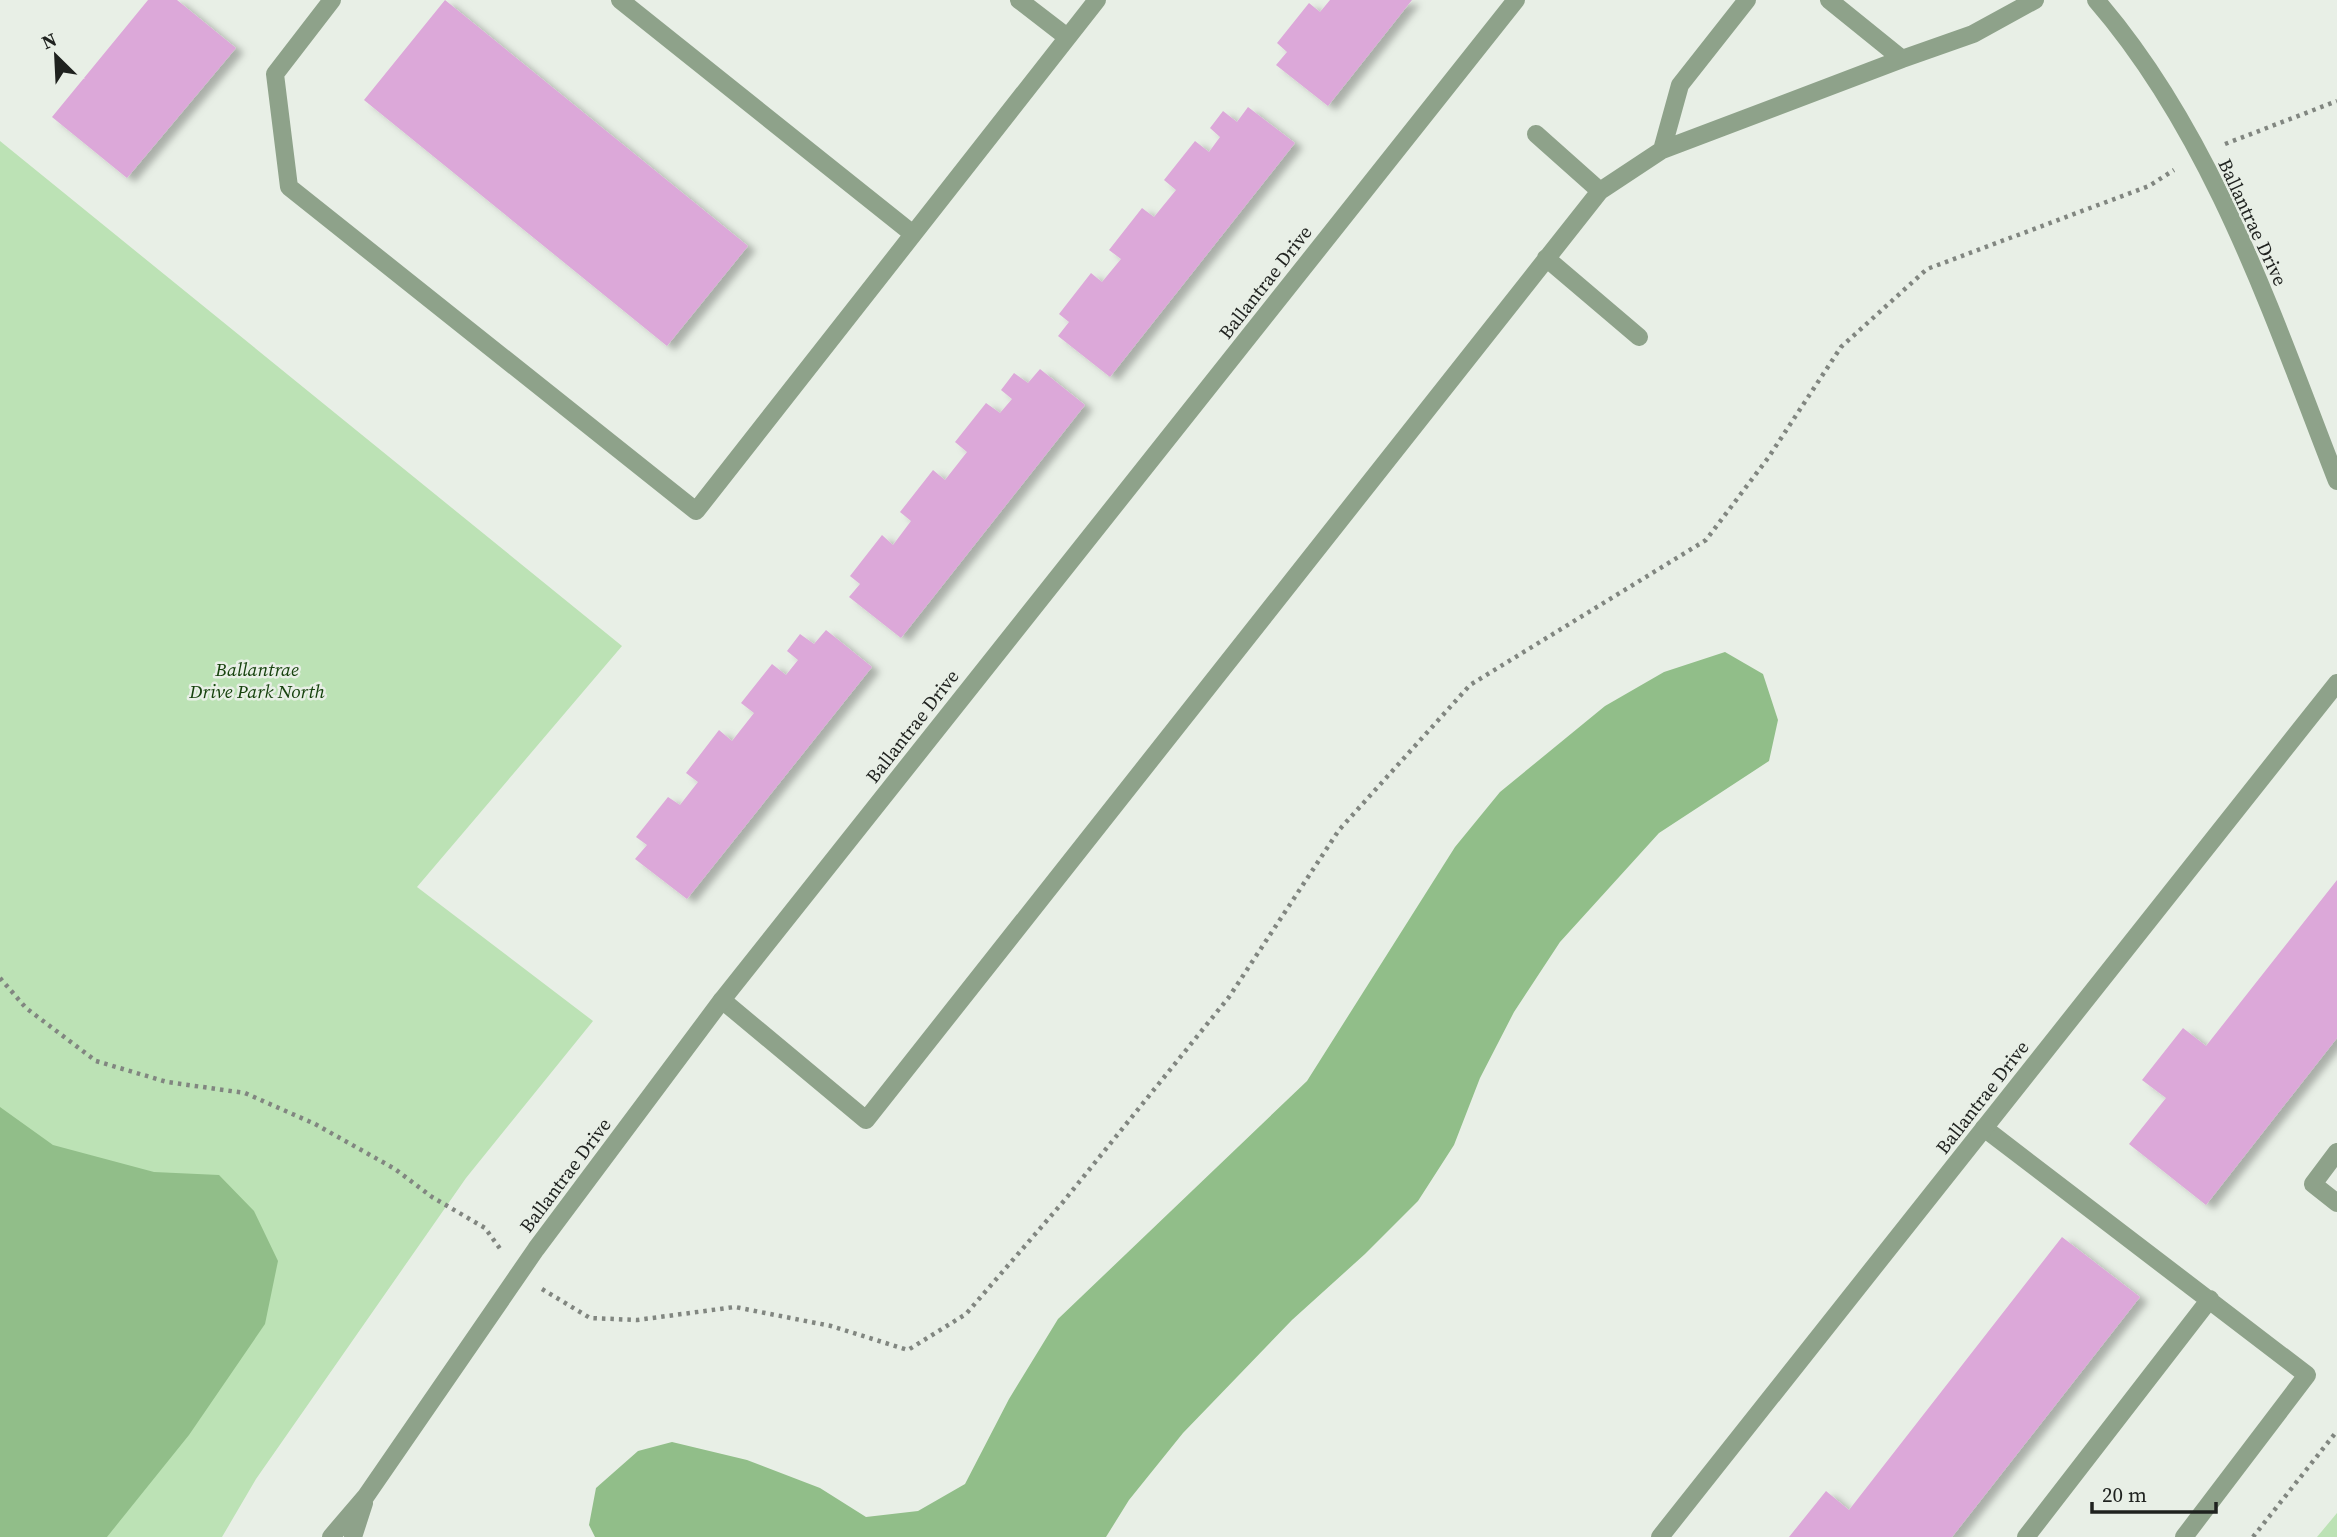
<svg xmlns="http://www.w3.org/2000/svg" width="2337" height="1537" font-family="'Source Serif 4',serif">
	<defs>
		<filter id="shadow"><feDropShadow dx="8" dy="4.5" stdDeviation="3.5" flood-color="#0004"/></filter>
	</defs>
	<rect width="100%" height="100%" fill="#e8efe6"/>
	<!-- green -->
	<path fill="#bce2b5" d="M0,141l622,505 -205,241 176,134 -127,157 -210,301 -34,58h-222z
		M2337,1513v24h-20z"/>
	<!-- water -->
	<path fill="#91be89" d="M1725,652l38,22 15,46 -9,41 -110,72 -99,109 -46,70 -34,66 -26,67 -36,56 -53,53 -73,66 -109,113 -54,67 -23,37h-511l-6,-12 7,-37 42,-37 34,-9 75,18 73,28 46,29 52,-6 47,-27 44,-85 49,-80 249,-238 148,-234 45,-55 105,-86 59,-34z
		M0,1107l53,38 101,27 65,3 35,36 24,50 -13,63 -76,111 -82,102h-107z"/>
	<!-- building -->
	<path fill="#dca8d9" filter="url(#shadow)" d="M148,0h29l59,48 -109,130 -75,-61z
		M445,0l303,246 -81,100 -303,-246z
		M1330,0h82l-84,106 -52,-41 11,-13 -10,-9 32,-40 11,9z
		M1248,107l47,36 -185,234 -52,-41 11,-14 -10,-8 32,-41 11,9 19,-23 -12,-9 33,-42 12,9 22,-27 -12,-10 31,-39 14,11 11,-15 -10,-9 13,-17 14,11z
		M1040,369l45,36 -184,233 -52,-41 11,-13 -10,-8 32,-41 11,10 18,-24 -11,-9 33,-42 12,10 22,-28 -12,-10 31,-39 14,10 12,-14 -11,-9 13,-17 14,10z
		M826,630l46,37 -185,232 -52,-40 12,-14 -11,-8 32,-40 12,8 18,-23 -12,-9 33,-43 13,11 22,-28 -13,-10 31,-39 14,11 12,-15 -11,-9 13,-17 14,10z
		M2337,880v158l-131,167 -77,-61 37,-46 -24,-18 41,-52 23,18z
		M2062,1237l78,60 -188,240h-163l37,-46 23,19z"/>
	<g fill="none" stroke-linecap="round" stroke-linejoin="round">
		<!-- path -->
		<path stroke="#818680" stroke-width="4.5" stroke-dasharray="3.5 5" stroke-linecap="butt" d="M2225,144l112,-43
			M0,978l26,30 70,53 71,21 78,11 70,31 80,45 37,28 53,31 16,22
			M542,1289l48,29 47,2 98,-13 96,19 77,24 58,-36 97,-112 166,-205 110,-167 131,-145 236,-145 62,-82 73,-111 86,-78 222,-83 25,-16
			M2253,1537l84,-106"/>
		<!-- lane -->
		<path stroke="#8ea28a" stroke-width="18" d="M332,0l-57,74 14,113 407,324 401,-511
			M620,0l293,234
			M1019,0l48,37
			M1747,0l-67,85 -18,65 240,-91
			M1829,0l73,59 71,-25 62,-34
			M1536,134l64,57
			M1546,258l93,79
			M722,1000l144,120 734,-929 62,-41
			M1984,1128l323,247 -123,162
			M2337,1152l-24,32 24,19
			M2026,1537l184,-238"/>
		<!-- street -->
		<path stroke="#8ea28a" stroke-width="18" d="M2096,0c117,135 177,317 241,481
			M331,1537l35,-41 170,-247 186,-249 794,-1000
			M353,1537l11,-34
			M1660,1537l677,-854"/>
	</g>
	<g text-anchor="middle" dominant-baseline="central" stroke-width="5" stroke-linejoin="round" paint-order="stroke">
		<!-- street labels -->
		<g font-size="19" fill="#1f221f" stroke="#e8efe6">
			<text transform="translate(2253 222) rotate(65)">Ballantrae Drive</text>
			<text transform="translate(1265 282) rotate(-52)">Ballantrae Drive</text>
			<text transform="translate(912 726) rotate(-52)">Ballantrae Drive</text>
			<text transform="translate(1982 1097) rotate(-52)">Ballantrae Drive</text>
			<text transform="translate(565 1175) rotate(-53)">Ballantrae Drive</text>
		</g>
		<!-- park labels -->
		<g font-size="19" font-style="italic" fill="#16420d" stroke="#e8efe6">
			<text x="257" y="669">Ballantrae<tspan x="257" dy="22">Drive Park North</tspan></text>
		</g>
	</g>
	<!-- north arrow -->
	<g transform="translate(56 56) rotate(336)" stroke="#e8efe6" stroke-width="5" paint-order="stroke">
	<path d="M0-5L12 26L0 18L-12 26Z" fill="#1f221f"/>
	<text y="-10" font-size="19" font-weight="bold" text-anchor="middle" fill="#1f221f">N</text>
	</g>
	<!-- scale -->
	<path d="M2092 1502v10h124v-10" fill="none" stroke="#1f221f" stroke-width="3.5"/>
	<text x="2102" y="1502" font-size="21" fill="#1f221f" stroke="#e8efe6" stroke-width="5" paint-order="stroke">20 m</text>
</svg>
